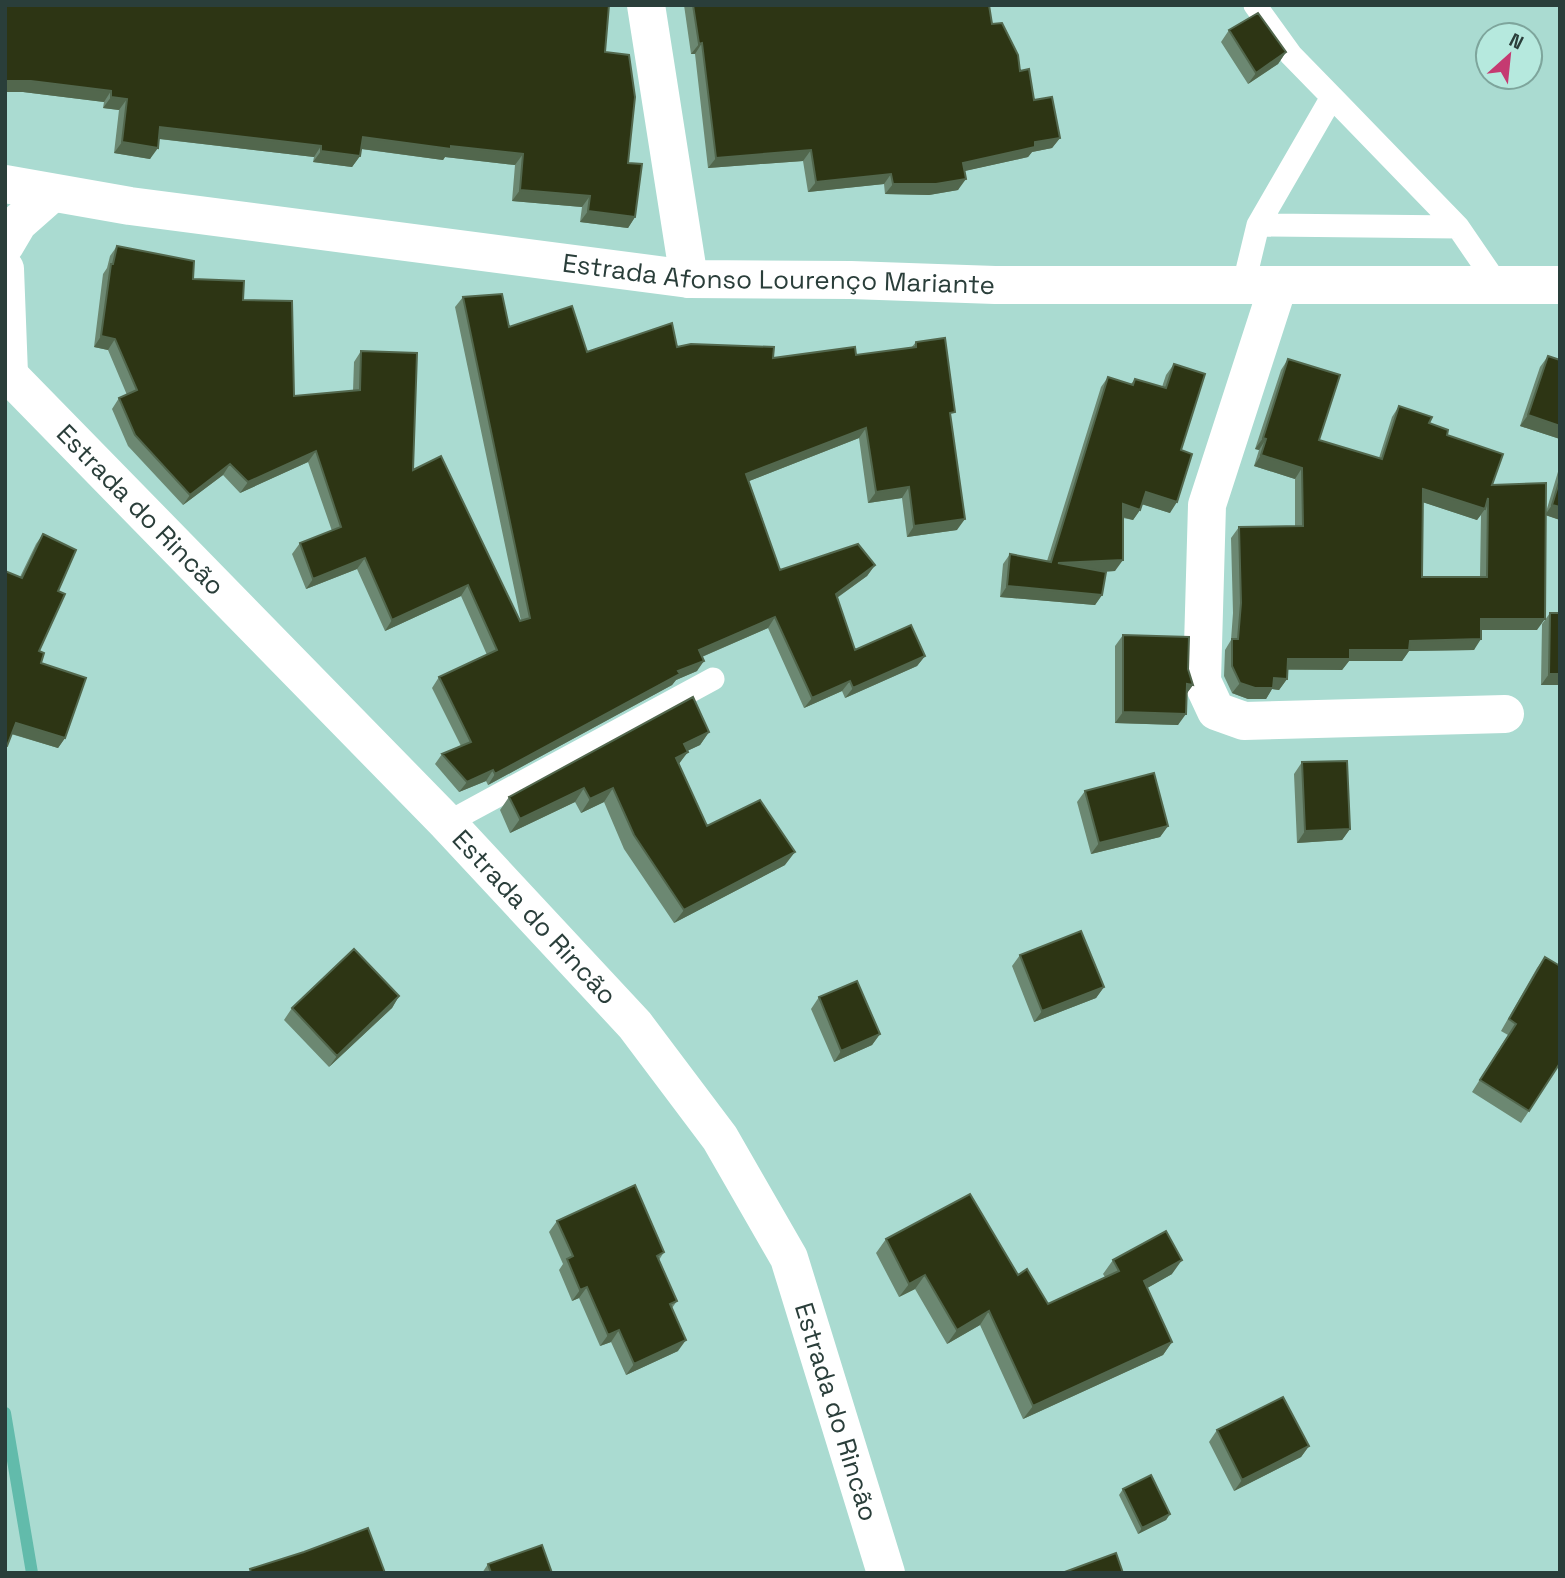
<svg xmlns="http://www.w3.org/2000/svg" width="1565" height="1578" font-family="'Space Grotesk',sans-serif">
	<rect width="100%" height="100%" fill="#aadbd1"/>
	<g fill="none" stroke-linecap="round" stroke-linejoin="round">
		<!-- stream -->
		<path stroke="#62bbab" stroke-width="12" d="M5,1413l27,160"/>
		<!-- service -->
		<path stroke="#fff" stroke-width="23" d="M1332,97l126,130 39,57
			M1258,225l200,2
			M1243,287l15,-62 74,-128 -41,-42 -36,-50
			M447,823l266,-144"/>
		<!-- minor -->
		<path stroke="#fff" stroke-width="38" d="M646,5l43,274
			M1278,286l-71,219 -5,176 14,30 28,10 261,-7"/>
		<!-- tertiary -->
		<path stroke="#fff" stroke-width="38" id="s1" d="M5,371l442,452 188,202 85,113 69,120 97,315"/>
		<!-- secondary -->
		<g stroke="#fff" stroke-width="38">
			<path id="s2" d="M5,184l125,22 559,73 162,1 144,5h565"/>
			<path d="M5,245l13,-22 34,-30"/>
			<path d="M5,269l4,105"/>
		</g>
	</g>
	<!-- wall -->
	<path fill="#6c8872" fill-rule="evenodd" d="M684,5h305l3,19 28,47 14,29 26,38 -8,10 -20,4 -4,5 -64,14 -6,19 -29,5 -44,-1 -1,-10 -76,8 -5,-31 -95,7 -13,-114h-4z
		M1229,30l57,22 -8,12 -30,20 -27,-42z
		M605,52l23,111 7,54 -7,11 -48,-6 2,-15 -70,-6 3,-36 -70,-8 -2,3 -82,-11 -1,7 -8,11 -39,-5 1,-5 -155,-18 -9,20 -36,-6 5,-43 -16,-2 1,-6 -81,-10z
		M117,246l126,54 51,96 59,-5 1,-29 7,-11 52,119 107,151h1l-66,-314 8,-10 46,30 78,25 90,-5 96,11 83,-3 55,-7 5,-6 35,76 6,112 -50,7 -5,-39 -34,5 -9,-65 -110,43 31,89 95,-5 -8,11 -30,22 18,52 70,6 -8,10 -72,32 -3,-7 -38,17 -36,-80 -66,29 -5,14 -21,9 -4,5 -184,100 -2,-4 -27,11 -24,-28 7,-10 19,-8 -29,-58 7,-11 48,-22 -26,-59 -76,35 -28,-62 -51,20 -14,-35 8,-11 32,-12 -24,-69 -68,31 -17,-18 -40,30 -55,-59 -16,-37 7,-11 8,-3 -19,-45 -14,-3 9,-73 4,-6 3,-12z
		M1548,356l12,83 -40,-13 20,-59z
		M1288,359l31,81 60,18 13,-41 7,-11 30,17 18,12 45,50 54,27 14,-47v55l-14,-5 -9,115h-56l-7,20 -65,1 -7,10h-53l-7,9h-55v9l-8,11 -7,-1 -6,10h-18l-16,-6 -8,-17 1,-26 6,-10 2,-27 -2,-75 8,-11 56,-1v-47l-41,-13 5,-16 -4,-1 26,-79zM1423,502l54,18 4,-5 -1,62h-58z
		M1174,364l7,86 -11,63 -28,-9 -2,6 -7,10 -10,-2 -8,53 -13,1v23l-7,10 -95,-8 3,-33 7,-10 37,7 54,-174 7,-10 23,7 4,-5 27,8 4,-12z
		M43,534l15,57 -19,60 2,12 24,75 -7,10 -47,-14 9,-157 16,-33z
		M1550,613l10,72h-19l1,-61z
		M1123,635l65,34 5,16 -7,9 -8,31 -63,-2v-77z
		M709,732l-9,13 -13,6 -8,13 28,62 78,39 -111,58 -50,-74 -20,-47 -23,11 -6,-11 -65,31 -10,-23 9,-13z
		M1302,762l48,67 -8,11 -45,3 -3,-69z
		M1085,791l83,35 -8,11 -69,17 -14,-52z
		M1020,955l84,32 -8,11 -62,24 -22,-56z
		M1545,957l15,9v99h-1l-38,58 -49,-31 36,-57 -7,-4 36,-63z
		M399,996l-7,12 -63,59 -45,-47 8,-12z
		M819,997l61,37 -8,11 -38,17 -23,-53z
		M557,1221l107,31 -5,8 18,41 -5,7 6,43 -52,24 -15,-33 -11,4 -21,-48 -7,3 -13,-31 4,-6 -14,-32z
		M886,1239l132,36 30,29 57,-27 -2,-3 10,-14 59,14 -25,14 25,54 -9,13 -140,64 -43,-94 -33,19 -32,-55 -16,8 -23,-44z
		M1217,1430l92,16 -8,11 -67,34 -25,-49z
		M1123,1489l47,25 -4,6 -28,14 -19,-39z
		M488,1564l64,9h-70z"/>
	<!-- shaded-wall -->
	<path fill="#52674d" d="M702,43l-7,11h-4l8,-10z
		M1286,52l-8,12 -30,20 8,-11z
		M7,81h24l80,10 -7,11 -81,-10h-18v-10z
		M111,97l16,2 -8,11 -16,-2z
		M160,127l161,19 -7,11 -162,-19z
		M363,137l88,9 72,8 -8,11 -70,-8 -2,3 -88,-12z
		M1060,138l-8,10 -20,4 -4,5 -72,16 7,-10 72,-21z
		M122,142l36,6 -8,11 -36,-6z
		M811,150l-8,11 -95,7 8,-10z
		M321,151l39,5 -8,11 -39,-5z
		M891,174l-7,10 -76,8 8,-10z
		M966,179l-8,11 -29,5 -44,-1 8,-10z
		M520,190l70,6 -8,11 -70,-6z
		M588,211l47,6 -7,11 -48,-6z
		M101,336l14,3 -7,11 -14,-3z
		M1528,415l32,11v13l-40,-13z
		M866,428l-7,10 -120,47 7,-11z
		M1263,438l3,1 -7,11 -4,-1z
		M316,451l-8,11 -68,31 8,-11z
		M1261,455l41,13 -7,11 -41,-13z
		M230,464l-7,11 -40,30 7,-10z
		M909,487l-7,11 -34,5 8,-11z
		M1423,489l62,20 -8,11 -61,-20z
		M1146,492l31,10 -7,11 -32,-10z
		M1123,504l17,6 -7,10 -17,-5z
		M1552,505l8,2v13l-15,-5z
		M965,519l-8,11 -50,7 7,-11z
		M365,558l-8,11 -51,20 7,-10z
		M1123,560l-8,11 -64,3 7,-11z
		M875,565l-8,11 -39,28 8,-10z
		M468,585l-7,11 -76,35 7,-11z
		M1007,586l95,9 -7,10 -95,-8z
		M775,617l-7,11 -76,33 7,-11z
		M1481,619h64l-8,11h-63z
		M1481,639l-7,11 -65,1 -7,10h-53l-7,9 -61,-1 7,-10 122,-18z
		M925,656l-8,10 -72,32 8,-10z
		M704,661l-7,10 -21,9 -4,5 -184,100 7,-11 183,-103z
		M1549,674h11v11h-19z
		M1274,678l13,1 -8,11 -7,-1 -6,10h-18l-16,-6 8,-10z
		M850,681l-8,10 -38,17 8,-10z
		M1187,684l6,1 -8,11z
		M1123,712l63,2 -8,11 -63,-2z
		M16,723l49,15 -7,10 -49,-15z
		M709,732l-9,13 -26,12 10,-13z
		M688,752l-10,13 -2,-7z
		M493,770l-7,11 -27,11 8,-10z
		M584,788l-9,14 -65,31 10,-14z
		M613,788l-9,14 -23,11 9,-14z
		M1168,826l-8,11 -69,17 8,-11z
		M1350,829l-8,11 -45,3 8,-12z
		M795,852l-10,13 -111,58 10,-13z
		M1104,987l-8,11 -62,24 8,-11z
		M399,996l-7,12 -63,59 8,-11z
		M880,1034l-8,11 -38,17 7,-11z
		M1182,1260l-10,14 -37,21 9,-14z
		M925,1275l-10,14 -16,8 10,-13z
		M587,1287l-8,11 -7,3 8,-11z
		M989,1311l-9,14 -33,19 10,-14z
		M619,1330l-8,12 -11,4 8,-11z
		M686,1340l-8,11 -52,24 8,-11z
		M1172,1342l-9,13 -140,64 10,-13z
		M1309,1446l-8,11 -67,34 8,-11z
		M1170,1514l-4,6 -28,14 4,-6z"/>
	<!-- building -->
	<path fill="#2d3514" stroke="#52674d" stroke-width="2" fill-rule="evenodd" d="M5,5h604l-4,47 24,3 6,42 -7,66 14,1 -7,53 -47,-6 2,-15 -70,-6 3,-36 -72,-8v3l-88,-12 -3,19 -39,-5v-5l-161,-19 -2,21 -36,-6 5,-43 -16,-2v-6l-80,-10h-24l-2,1z
		M693,5h296l3,19 10,-1 16,32 2,16 9,-2 5,31 18,-3 8,41 -25,4v5l-72,16 3,16 -30,5h-43l-2,-10 -75,8 -5,-32 -95,8 -14,-115 -3,1z
		M1258,13l28,39 -30,21 -27,-43z
		M117,246l77,15 -1,18 51,2 -1,19 49,1 2,95 66,-6 1,-39 56,2 -4,117 28,-14 79,165 10,-3 -67,-321 39,-3 7,33 63,-21 15,46 85,-29 5,24 14,-3 83,3 -1,11 82,-11 1,8 60,-8v-5l29,-4 10,74 -5,1 15,106 -51,7 -5,-39 -33,5 -10,-64 -120,46 34,96 78,-26 17,21 -39,29 19,56 56,-25 14,31 -72,32 -3,-7 -38,17 -37,-81 -76,33 5,11 -26,10 2,3 -185,100 -2,-4 -26,12 -25,-28 29,-12 -32,-65 58,-27 -29,-65 -76,35 -27,-62 -52,21 -13,-36 41,-16 -25,-76 -68,31 -18,-18 -40,31 -55,-60 -16,-37 18,-8 -22,-51 -14,-3 10,-72h2z
		M1548,356l12,4v66l-32,-11z
		M1288,359l52,16 -21,65 63,19 17,-53 33,11 -3,6 19,7 -1,5 56,19 -11,31 54,-2 -1,136h-64v20l-71,2 -1,9h-59v9h-62l-1,20 -13,-1 -1,10h-18l-15,-5 -8,-17v-27h6l3,-36 -2,-76 64,-1 -1,-58 -41,-13 5,-16 -3,-1zM1423,489l62,20 3,-11 -1,79h-65z
		M1174,364l31,10 -24,76 11,4 -15,48 -31,-10 -6,18 -17,-6v56l-65,3 48,9 -4,23 -95,-9 3,-32 41,8 57,-185 25,8 2,-6 31,9z
		M1560,479v28l-8,-2z
		M43,534l33,16 -18,41 7,3 -26,57 5,2 -3,10 45,15 -21,60 -49,-15 -9,23h-2v-175l17,7z
		M1550,613h10v61h-11z
		M1123,635l66,2 -1,32 5,16 -6,-1 -1,30 -63,-2z
		M693,697l16,35 -25,12 4,8 -12,6 31,68 53,-26 35,52 -111,58 -50,-75 -21,-47 -23,11 -6,-11 -64,31 -11,-22z
		M1347,761l3,68 -45,2 -3,-69z
		M1154,773l14,53 -69,17 -14,-52z
		M1081,931l23,56 -62,24 -22,-56z
		M354,949l45,47 -62,60 -45,-48z
		M1545,957l15,9v97l-31,48 -49,-31 36,-56 -7,-5z
		M857,981l23,53 -39,17 -22,-54z
		M635,1185l29,67 -7,4 20,45 -7,3 16,36 -52,24 -15,-34 -11,5 -21,-48 -7,3 -13,-31 6,-3 -16,-35z
		M970,1194l48,81 9,-6 21,35 71,-33 -6,-11 53,-29 16,29 -38,21 28,61 -139,64 -44,-95 -32,19 -32,-55 -16,9 -23,-45z
		M1283,1397l26,49 -67,34 -25,-50z
		M1151,1475l19,39 -28,14 -19,-39z
		M368,1528l17,45h-134l-1,-4 54,-17z
		M542,1545l10,28h-61l-3,-9z
		M1116,1553l7,20h-61z"/>
	<g text-anchor="middle" dominant-baseline="central" stroke-width="7" stroke-linejoin="round" paint-order="stroke">
		<!-- street labels -->
		<g font-size="26" fill="#2a3e3a" stroke="#b6e9de">
			<text stroke="none"><textPath href="#s2" startOffset="780">Estrada Afonso Lourenço Mariante</textPath></text>
			<text stroke="none"><textPath href="#s1" startOffset="194">Estrada do Rincão</textPath></text>
			<text stroke="none"><textPath href="#s1" startOffset="761">Estrada do Rincão</textPath></text>
			<text stroke="none"><textPath href="#s1" startOffset="1349">Estrada do Rincão</textPath></text>
		</g>
	</g>
	<!-- border -->
	<rect width="1565" height="1578" fill="none" stroke="#2a3e3a" stroke-width="14"/>
	<!-- north arrow -->
	<g transform="translate(1509 56) rotate(27)"><circle r="33" fill="#b6e9de" stroke="#7ea59c" stroke-width="2"/>
	<path d="M0-5L12 26L0 18L-12 26Z" fill="#c53a71"/>
	<text y="-10" font-size="19" font-weight="bold" text-anchor="middle" fill="#2a3e3a">N</text>
	</g>
</svg>
